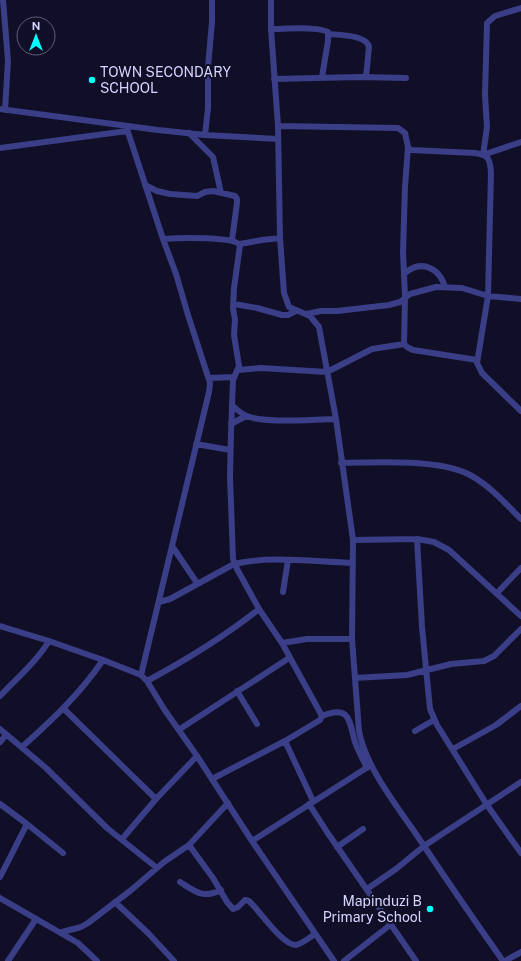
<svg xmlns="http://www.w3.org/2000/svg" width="521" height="961" font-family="'Public Sans',sans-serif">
	<rect width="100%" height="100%" fill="#100f27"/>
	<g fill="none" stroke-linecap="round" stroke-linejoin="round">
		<!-- minor -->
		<path stroke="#393e87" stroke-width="6" d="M3,0l5,61 -3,49
			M271,0v29l7,97 2,112 4,55 5,14 21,9 9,11 17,92 17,121 -1,99 7,92c7,37 38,75 59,106 28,42 56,83 85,124
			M521,8l-26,8 -8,7 -2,72 2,32 -4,28 38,-13
			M271,29c14,0 45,-3 57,3v9l-6,36
			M329,34c11,1 38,1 40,13l-3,30
			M274,79l86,-2 46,1
			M0,109l158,21 47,5 73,4
			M126,126l37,113 13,35 12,41 22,68 -1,9 -68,283
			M278,126l120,2 7,5 3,14 3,3 64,3c14,2 15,6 16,20l-3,123 -11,67 5,10 39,38
			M189,133l24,24 8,36
			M205,135l3,-27v-41l4,-45v-22
			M408,147l-3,40 -2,65 2,45 -1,47 3,3 6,3 64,10
			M0,148l127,-17
			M145,185l12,6 13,3 27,2 8,-4 8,-1 22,5 2,3v4l-5,37
			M163,239c13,-1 71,-3 77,6l-6,43 -1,20 2,12 -1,15 5,31 -6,14 -2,53 -1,43 3,83 4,10 22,40 23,34 40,73 -2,4 -35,21 -73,38
			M240,244l22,-4 18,-2
			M404,274c16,-15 35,-7 41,13
			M234,304l23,4 25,7h6l8,-4
			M306,314l15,-3h16l52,-6 11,-3 10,-8 26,-7 26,1 26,8 33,3
			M238,370l23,-2 66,4 45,-23 32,-5
			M209,378l25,-1
			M232,405c4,4 9,9 15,11 18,8 67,3 89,3
			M231,424l15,-8
			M196,444l34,6
			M341,463c35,-1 99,-4 129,12 19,10 35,28 51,44
			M417,539l5,88 8,82 7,16 50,80 34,48
			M353,540l64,-1 17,3 15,8 72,66
			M172,546l25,37
			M283,592l5,-32
			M497,593l24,-25
			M159,602l11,-3 64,-35c37,-9 81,-2 119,-1
			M0,626l49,15 54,19 38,15 6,6 17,28 33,47 55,85 82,120
			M282,643l25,-4h45
			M355,678l52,-3 44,-11 33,-3 10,-5 27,-27
			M147,681c39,-21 78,-45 112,-72
			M237,691l20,33
			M0,696c17,-18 36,-34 49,-55
			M64,709l92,90
			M322,716c29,-12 27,6 33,26 3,9 8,17 12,26
			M0,729l46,39 61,60 50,40
			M180,729l109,-71
			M415,731l19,-11
			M285,741l28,60
			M0,742l6,-7
			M22,747c30,-27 58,-53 81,-87
			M453,749l43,-24 25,-19
			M0,804l27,20 36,29
			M309,804l18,28 89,129
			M122,839l34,-40 41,-43
			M252,841l119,-76
			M189,845l24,33 14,24 6,7 5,-2 7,-7 4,1c10,9 34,45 47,44 6,-1 14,-8 19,-11
			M337,847l26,-18
			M0,877l27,-53
			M180,882c16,10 23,17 41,8
			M367,889l29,-20 28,-23 97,-64
			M0,898l78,45 19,18
			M115,902l33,31 26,28
			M62,932l19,-5 7,-4 42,-32 34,-29 25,-17 39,-42
			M8,961l28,-42
			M344,961l46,-36
			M505,961l16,-9"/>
	</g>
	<!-- markers -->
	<g fill="#01fffd" stroke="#100f27" stroke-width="1.5">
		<circle cx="92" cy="80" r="4"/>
		<circle cx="430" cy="909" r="4"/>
	</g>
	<g text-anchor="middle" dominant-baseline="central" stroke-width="4" stroke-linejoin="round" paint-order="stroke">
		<!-- poi labels -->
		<g font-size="14" fill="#d5d5ff" stroke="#100f27" text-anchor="start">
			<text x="100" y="72">TOWN SECONDARY<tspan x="100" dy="16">SCHOOL</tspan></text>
			<text x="422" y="901" text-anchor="end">Mapinduzi B<tspan x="422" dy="16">Primary School</tspan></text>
		</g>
	</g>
	<!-- north arrow -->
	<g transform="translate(36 36)"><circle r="19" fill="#100f27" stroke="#5f5e7d"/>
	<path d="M0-3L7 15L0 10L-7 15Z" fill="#01fffd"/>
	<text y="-6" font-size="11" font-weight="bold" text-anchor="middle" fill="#d5d5ff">N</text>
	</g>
</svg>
